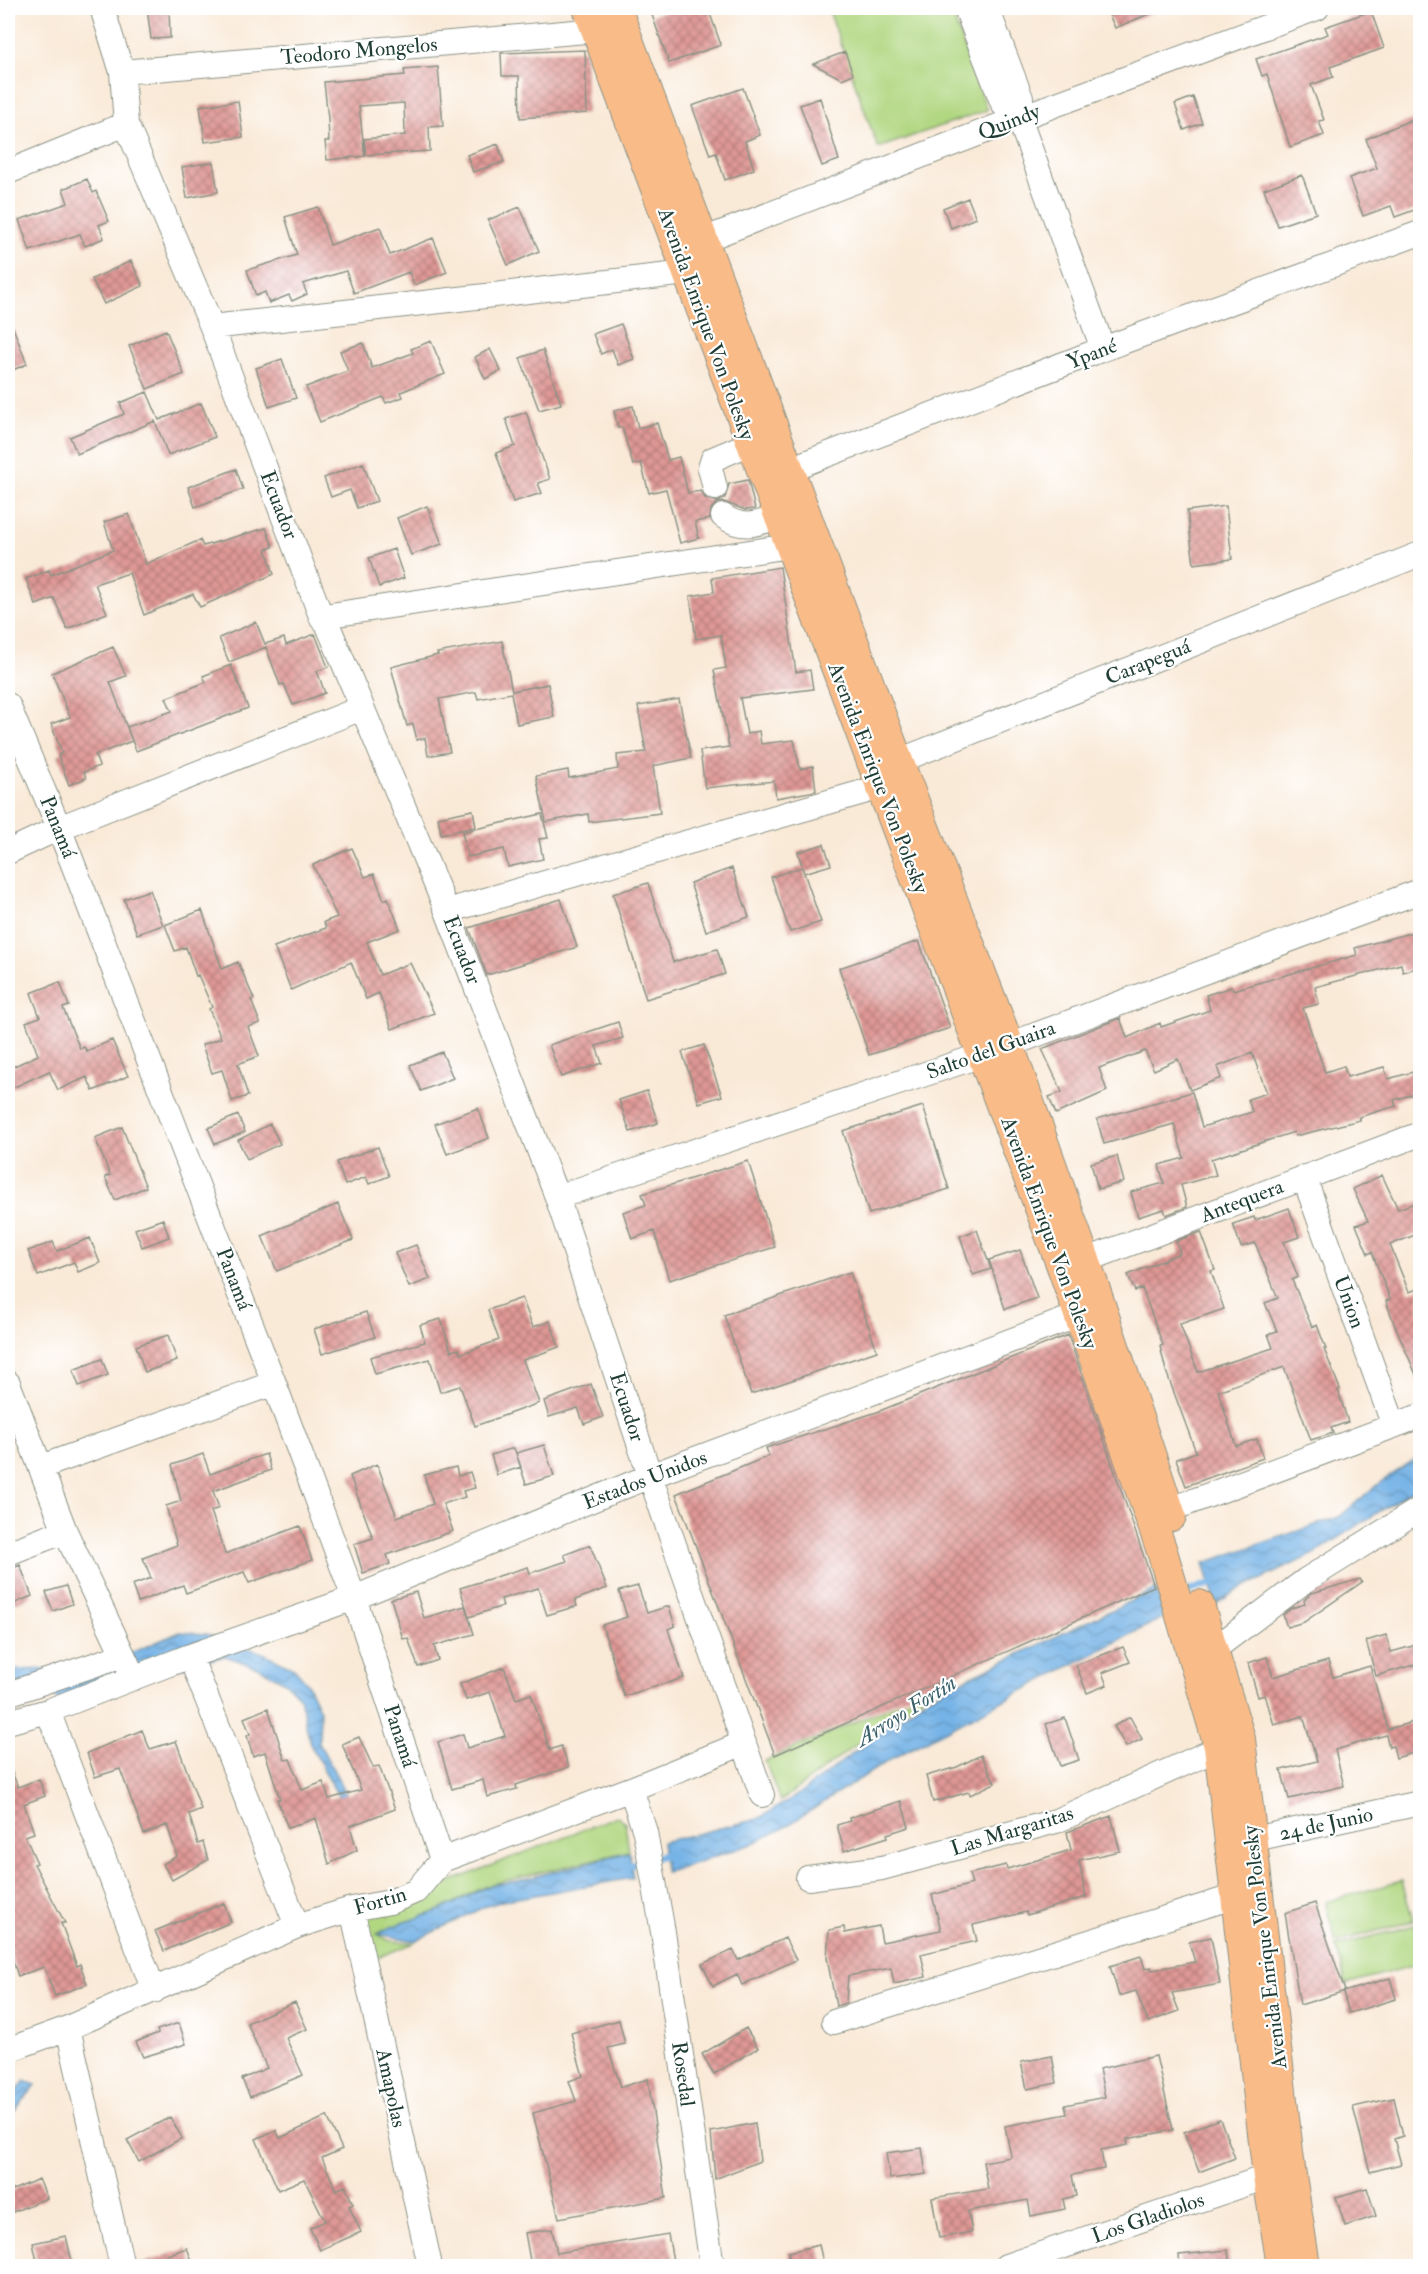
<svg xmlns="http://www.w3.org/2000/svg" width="1428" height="2274" font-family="'IM FELL Double Pica',serif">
	<defs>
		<pattern id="water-waves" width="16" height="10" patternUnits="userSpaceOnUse" patternTransform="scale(1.5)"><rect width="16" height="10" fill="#74b2e6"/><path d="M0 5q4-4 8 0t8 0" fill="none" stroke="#5f92bb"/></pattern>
		<pattern id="building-cross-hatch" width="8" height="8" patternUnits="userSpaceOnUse" patternTransform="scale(1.5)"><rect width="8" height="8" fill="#df9895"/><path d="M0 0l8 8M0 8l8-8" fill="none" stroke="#b47d7a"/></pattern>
	</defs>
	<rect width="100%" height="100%" fill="#fff"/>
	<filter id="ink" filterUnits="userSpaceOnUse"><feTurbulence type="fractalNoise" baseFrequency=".0167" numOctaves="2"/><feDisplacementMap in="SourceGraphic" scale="12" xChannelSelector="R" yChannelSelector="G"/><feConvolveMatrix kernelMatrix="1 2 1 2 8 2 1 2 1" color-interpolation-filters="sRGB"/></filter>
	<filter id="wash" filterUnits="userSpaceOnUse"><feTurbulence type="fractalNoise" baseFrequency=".008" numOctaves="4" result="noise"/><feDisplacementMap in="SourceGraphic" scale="24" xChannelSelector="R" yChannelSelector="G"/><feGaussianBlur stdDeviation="1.35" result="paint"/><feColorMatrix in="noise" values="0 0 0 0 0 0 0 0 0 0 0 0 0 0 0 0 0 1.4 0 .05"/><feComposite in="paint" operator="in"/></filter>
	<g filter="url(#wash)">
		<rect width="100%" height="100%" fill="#f9e9d7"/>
		<!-- green -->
		<path fill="#b1d781" stroke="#688a5a" stroke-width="1.5" d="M828,8h122l37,102 -109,38z
			M926,1691l-3,5 -143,105 -15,-40z
			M617,1816l8,7 4,28 -137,33c-18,7 -33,16 -50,25 -21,10 -45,13 -65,25l13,7 24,2 -50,20 -9,-44z
			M1402,1881l11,40 -77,21 -11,-40z
			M1415,1925l5,22v17l-74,20 -10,-38z"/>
		<!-- water -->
		<path fill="url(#water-waves)" stroke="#4a788d" stroke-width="1.5" d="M1420,1456v29l-106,69 -74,35 -24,15 -12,-41 135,-46 39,-33z
			M1156,1589l8,28 -273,142 -109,70 -33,16 -84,28 -3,-31 96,-23 41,-25 127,-96z
			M180,1632l26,2 57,19 31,15 13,15 13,27 -1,33 39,73 -7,4 -41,-76 -10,-47 -15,-15 -25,-14 -35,-12 -165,45 -13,-9 -39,-7v-15l40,-1 31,6z
			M629,1852l4,26 -127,22 -22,7 -69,34 -37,-7 13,-7 50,-17 50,-25 27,-4z
			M25,2081l11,4 -28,34v-18z"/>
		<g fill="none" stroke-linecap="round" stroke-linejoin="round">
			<!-- stream -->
			<path stroke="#74b2e6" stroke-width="7" d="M1180,1594l38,-13
				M624,1867l47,-14"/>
		</g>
		<g id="blocks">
			<!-- building -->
			<path fill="url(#building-cross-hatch)" d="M147,8h22l1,30 -19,1z
				M675,8h33l13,37 -52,18 -17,-48z
				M1106,8h58l-49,20z
				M1371,11l13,37 -54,19 3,10 -22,8 13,35 -5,1 5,14 -34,12 -23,-73 -5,2 -6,-17 72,-25 -3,-7z
				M585,50l2,63 -67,5 -1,-42h-17l-1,-23z
				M845,52l8,22 -11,5 -29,-15z
				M438,67l5,59 -14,1 1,24 -64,4 -2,-16 41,-4 -1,-32 -45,3 6,50 -38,4 -2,-19h4l-1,-22 -4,-37 81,-7 -1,-5z
				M743,88l17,47 -15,6 9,28 -29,11 -9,-27 -6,2 -18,-49z
				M1193,97l9,26 -18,7 -9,-26z
				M820,98l19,62 -17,6 -22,-61z
				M238,101l5,36 -38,5 -5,-36z
				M1420,116v92l-25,9 -4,-11 -28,10 -14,-38 28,-10 -11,-29z
				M498,144l6,18 -31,10 -6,-17z
				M213,162l5,30 -31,6 -5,-31z
				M1302,175l14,38 -38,13 -14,-37z
				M87,179l6,14 3,-2 13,30 -10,4 5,13 -19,8 -5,-12 -50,17 -11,-31 49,-17 -5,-14z
				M968,198l8,20 -25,10 -8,-20z
				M318,207l12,38 50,-18 10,28 43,-17 14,34 -33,13 -5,-13 -55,21 -8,-22 -43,13 4,10 -15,7 -3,-6 -20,8 -4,-11 -9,4 -9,-26 50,-15 -12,-38z
				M520,207l19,44 -31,14 -20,-45z
				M131,261l12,25 -39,18 -12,-25z
				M9,317l18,47 -19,8v-54z
				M621,324l13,35 -16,6 -6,-16 -11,5 -8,-20z
				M166,330l18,44 -37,15 -18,-43z
				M431,341l14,33 -44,18 2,5 -17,6 -3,-6 -63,25 -14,-35 42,-16 -8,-20 23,-8 9,25 41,-15 -2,-4z
				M490,349l11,22 -16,8 -10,-22z
				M543,350l18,54 -22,6 -19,-52z
				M282,359l14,39 -27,9 -13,-39z
				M147,392l12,28 42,-17 14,34 -47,18 -13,-34 -78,33 -7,-17 54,-23 -4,-11z
				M633,406l5,22 19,-5 11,37 11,-3 9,36 13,-2 4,7 13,4 7,-4 4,-14 19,-4 7,29 -10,1 -21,-8 -7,1 -6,6 -1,10 -15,3 4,16 -19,5 -14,-54 -17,4 -8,-30 -8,2 -11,-38 -4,1 -4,-17z
				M526,412l24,67 -12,4 4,10 -29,9 -17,-49 19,-7 -9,-27z
				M363,463l14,38 -20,7 -7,-18 -19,7 -7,-19z
				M236,469l7,20 -48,18 -7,-20z
				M427,506l15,38 -31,11 -14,-37z
				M1226,506l6,53 -38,5 -7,-53z
				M129,514l17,50 54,-24 3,6 63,-18 7,19 -7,2 8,25 -74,33 -7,-13 -49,21 -15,-42 -34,11 12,29 -40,16 -13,-31 -18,7 -10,-26 23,-9 2,5 62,-25 -9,-28z
				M394,549l10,29 -25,9 -10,-29z
				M780,567l16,105 14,-2 3,19 -73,9 7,36 12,-3 2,13 33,-4 6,29 13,-3 3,25 -40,7 -2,-17 -69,7 -5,-37 29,-4 -15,-77 12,-2 -5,-33 -25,4 -6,-43 24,-4 -2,-14z
				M256,622l9,22 19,-6 2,7 29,-11 13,33 -11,4 8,22 -32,12 -9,-21 -4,1 -14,-38 -37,15 -10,-24z
				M502,641l10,50 36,-7 6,33 -37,7 -6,-31 -33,6 -2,-7 -37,7 11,53 -22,4 -3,-18 -8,2 -4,-16 -6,2 -16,-59 47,-12 -1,-2z
				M113,647l13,29 -16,6 22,59 -37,14 4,11 -15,6 2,6 -17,7 -11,-30 4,-2 -11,-29 19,-7 -18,-44z
				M231,665l17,43 -112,43 -9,-24 45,-16 -6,-13 40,-16 -3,-6z
				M679,699l12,59 -38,8 7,47 -71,9 -1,-8 -42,8 -10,-46 32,-6 1,8 49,-9 -1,-14 29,-3 -8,-46z
				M473,810l3,17 -35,7 -3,-17z
				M542,814l6,24 -9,1 4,20 -35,8 -4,-18 -36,8 -6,-25z
				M824,844l7,21 -27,8 -6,-21z
				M352,848l13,29 9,-3 10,26 4,-2 12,31 -33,13 13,33 30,-12 24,50 -42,16 -13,-36 -13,6 -15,-37 -60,28 -17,-43 52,-19 -2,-6 13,-5 -24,-52z
				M802,867l19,55 -31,10 -19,-55z
				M732,868l17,49 -43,14 -16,-48z
				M648,883l25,79 44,-13 8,25 -79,25 -33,-105z
				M150,890l13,35 -26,9 -13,-35z
				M561,899l16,48 -90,28 -18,-47z
				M202,910l20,59 16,-7 16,37 -3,1 9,23 -12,4 11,29 -21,8 10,32 -16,5 -10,-31 -10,3 -10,-28 19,-7 -12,-29 3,-2 -14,-32 -2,1 -10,-29 -11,4 -10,-26z
				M1417,931l3,12v24l-17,5 -2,-8 -86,23 4,17 -16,4 22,64 19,-6 3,11 37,-10 4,12 32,-9v22l-26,8 2,6 -37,11 1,3 -65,16 -1,-4 -83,27 5,16 -35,10 6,22 -21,8 -2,-6 -26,8 -7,-25 33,-9 -5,-18 25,-7 -10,-34 -70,20 -7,-25 95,-27 10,35 50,-15 -4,-13 19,-6 -15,-40 -35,14 4,11 -31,12 -12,-31 -24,11 -9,-19 -46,17 8,23 -51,23 -7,-17 13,-5 -20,-43 78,-31 7,20 33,-15 1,4 49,-17 -4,-15 26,-8 1,3 124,-35 -2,-7z
				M919,941l31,87 -81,27 -30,-87z
				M60,982l9,24 -6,2 17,41 4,-2 3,4 25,-11 16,36 -35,15 -6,-14 -29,13 -9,-19 -41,19v-21l30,-14 -12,-33 14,-5 -9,-24z
				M618,1022l5,16 -27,8 6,17 -41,14 -12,-32z
				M704,1045l18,51 -23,7 -17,-51z
				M442,1052l11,26 -32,13 -11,-26z
				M647,1091l11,32 -28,9 -11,-32z
				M923,1106l26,83 -80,25 -26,-83z
				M478,1108l11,30 -42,16 -12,-30z
				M238,1115l7,17 -30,12 -7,-16z
				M270,1124l10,20 -33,15 -9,-19z
				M122,1127l24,60 -31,13 -10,-23 5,-2 -15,-37z
				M378,1147l11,29 -20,8 -3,-7 -21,8 -8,-23z
				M1117,1156l7,26 -26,7 -7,-26z
				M748,1161l27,86 -106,33 -15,-49 -22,8 -9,-27 23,-7 -4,-11z
				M1382,1175l16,34 22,-8v32l-30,12 19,47 11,-4v96l-26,-61 -8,-22 4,-2 -18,-47 -4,2 -12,-29 12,-4 -15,-32z
				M338,1204l15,36 -76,31 -15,-35z
				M1289,1208l10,29 -15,5 14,35 -6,3 20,47 5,-2 9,24h-2l16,40 -2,1 10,32 -17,6 2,5 -22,7 -27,-73 -66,24 18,55 21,-7 6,19 -77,28 -10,-27 20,-7 -30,-81 -6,-25 3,-1 -21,-57 -7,3 -7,-16 52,-22 -4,-12 25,-9 14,38 -4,1 13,38 -44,15 18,48 75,-24 -5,-14 9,-3 -12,-28 13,-5 -23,-55 -14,4 -8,-23 21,-7 1,3z
				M163,1219l6,18 -27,10 -7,-18z
				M977,1230l14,39 -18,6 -13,-39z
				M90,1238l10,25 -22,9 -4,-10 -36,14 -10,-25 25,-9 4,9z
				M416,1245l14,34 -21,8 -14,-34z
				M1020,1250l17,48 -32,11 -16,-49z
				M850,1272l27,79 -126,43 -27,-79z
				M522,1298l11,29 17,-6 9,26 -36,13 16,43 -64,23 -15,-40 -20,6 -10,-33 -55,15 -5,-17 55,-15 -5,-17 21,-6 10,32 8,-2 1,5 39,-14 -11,-30z
				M366,1312l9,25 -53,17 -8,-25z
				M168,1335l9,26 -32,11 -9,-26z
				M1068,1335l86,251 -379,169 -99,-261 93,-38 -3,-8 111,-36z
				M102,1359l6,16 -29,11 -6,-16z
				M591,1384l12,33 -19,7 -6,-16 -29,9 -5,-16z
				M544,1445l10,31 -28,8 -10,-31z
				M514,1448l7,19 -24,8 -6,-20z
				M203,1454l7,20 56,-20 5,16 -58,21 6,17 -8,3 14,43 75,-28 12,34 -63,23 -5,-11 -58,21 -3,-8 -45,17 -6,-17 19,-7 -8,-20 34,-13 -11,-39 15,-5 -9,-36z
				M377,1464l20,53 36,-13 -9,-29 32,-8 2,9 12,-4 5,16 -12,3 2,6 -22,7 10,27 -66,24 3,9 -27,9 -9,-29 19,-6 -23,-62z
				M590,1545l17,43 -32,12 2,6 -30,9 -9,-27 -37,11 2,7 -34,11 -9,-29 68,-21 2,6 37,-12 -3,-6z
				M20,1565l12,31 -24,10v-36z
				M1360,1579l2,3 -58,40 -17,5 -4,-12 9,-7 13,-4 -1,-4 8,-7z
				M66,1586l6,18 -19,7 -7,-19z
				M638,1586l9,27 22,-7 6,20 -7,3 16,49 -60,18 -22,-71 25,-8 -8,-26z
				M416,1592l8,26 41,-12 9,28 -40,12 4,14 -20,7 -10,-29 -5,1 -12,-40z
				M1386,1635l5,17 29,-8v19l-44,13 -10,-35z
				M1123,1647l7,15 -28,11 5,12 -20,8 -11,-28z
				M1267,1657l6,20 55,-16 5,16 37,-11 18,63 32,-9v31l-24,7 -3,-12 -4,1 -3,-12 -51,15 9,36 -55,13 -8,-29 36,-9 -14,-45 -29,9 -9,-30 -7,2 -10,-34z
				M504,1667l12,32 15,-5 19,56 11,-4 8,21 -53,18 1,4 -30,8 -4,-17 -31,9 -14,-47 25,-8 4,14 38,-12 -15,-44 -24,8 -6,-16z
				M268,1708l17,52 5,-1 12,31 21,-8 6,17 32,-9 -19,-46 17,-7 14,30 6,-1 16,43 -45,17 7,24 -28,14 -13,-46 -28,10 -11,-29h3l-15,-47 -12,4 -6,-20 3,-2 -6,-16z
				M1130,1717l12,22 -16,8 -12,-21z
				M1065,1718l14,42 -19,6 -14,-42z
				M142,1730l8,19 26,-8 25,68 -12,5 9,30 5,-2 5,18 -36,20 -9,-16 14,-8 -10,-31 -23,9 -24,-65 -25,8 -8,-24z
				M981,1755l14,28 -25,12 -1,-3 -36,10 -7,-26 31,-9z
				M9,1765l9,22 21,-8 6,17 -21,8 10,29 -9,3 12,27 -3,1 31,59h-4l16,43 3,-2 7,20 -32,12 -11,-29 -26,9 -10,-30z
				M901,1801l8,26 -22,7 1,3 -44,14 -7,-26 13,-4 -1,-3z
				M1111,1816l9,35 -41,9 7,37 -59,18 -1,-3 -53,13 4,16 -56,13 5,23 -32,7 -3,-16 -43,8 -2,27 -10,3 -9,-48 2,-28 15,-3 1,6 34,-7 3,16 59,-12 -9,-35 40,-11 -3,-10 37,-9 1,4 64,-19 -4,-18z
				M224,1903l7,19 -67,29 -9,-20z
				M1315,1903l30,88 -45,14 -15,-92z
				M1211,1937l9,47 -48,9 7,18 -31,11 -12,-31 -17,5 -9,-30 31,-10 4,13 6,-2 1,3 43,-8 -6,-20z
				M785,1938l11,22 -54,25 -5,-11 -24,12 -11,-22 31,-14 5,10z
				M1390,1978l6,21 -47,14 -6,-21z
				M295,2002l12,27 -21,9 17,37 -53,22 -8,-18 25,-11 -20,-45z
				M619,2020l6,24 -17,4 13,39 27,-8 18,119 -107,20 -26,-105 43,-12 -7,-20 14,-5 -12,-43z
				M179,2023l7,21 -43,13 -7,-15 22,-9 -1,-3z
				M746,2028l12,20 -44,26 -12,-20z
				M1052,2056l5,27 -30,6 -6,-27z
				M1156,2056l17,74 -46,9 1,6 -27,5 3,19 -32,6 4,21 -13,3 2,10 -34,7 -3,-16 -60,11 4,21 -33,6 -7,-40 56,-9 -5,-27 28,-5 -6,-31 62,-12 -2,-9 40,-8 -6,-28z
				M1394,2098l9,38 -9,3 7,25 -31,8 -17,-65z
				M327,2116l15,33 -20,9 14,32 9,-4 8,18 -4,2 12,26 -41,18 -10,-22 15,-7 -21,-42 -26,11 -22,-51 20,-9 4,8z
				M170,2117l12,21 -43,24 -12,-22z
				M1220,2119l15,39 -36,14 -15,-40z
				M755,2123l5,38 -45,18 -4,-47z
				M922,2148l4,26 -36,5 -4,-26z
				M39,2179l8,19 -39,16v-22z
				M1367,2188l9,28 -31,10 -9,-29z
				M552,2229l5,24 111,-19 6,32h-143l-6,-33z
				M66,2236l6,26 -34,4 -5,-23z
				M819,2245l5,21h-33l-3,-14z
				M187,2248l7,18h-53v-2z
				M1228,2250l2,16h-50l-1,-11z"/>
		</g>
	</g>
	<g filter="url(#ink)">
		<use href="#blocks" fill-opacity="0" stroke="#8c9386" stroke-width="1.5"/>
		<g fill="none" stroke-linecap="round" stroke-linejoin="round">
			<!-- minor casing -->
			<g stroke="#8c9386" stroke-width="26">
				<path id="minor" d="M102,8l20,64 4,52 86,203 110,292 2,-3 123,295 110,286 93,279 112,319
					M966,8l37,96 16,14
					M987,8l34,90 -2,20 84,231
					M122,72l475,-42
					M8,172l118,-48
					M703,240l316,-122 298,-110
					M212,327l475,-54
					M774,475l329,-126 317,-116
					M715,488l-5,-20 3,-9 38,-16
					M723,516c19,14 34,8 55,1
					M324,616l466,-70
					M8,705l51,123 215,555 80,215 88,262
					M881,768l539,-214
					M8,852l51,-24 303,-120
					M447,911l434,-124
					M1304,1177l90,249
					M557,1197l425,-142 438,-164
					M1068,1267l352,-133
					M8,1383l57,148 69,147
					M41,1467l233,-84
					M1169,1510l251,-94
					M8,1553l57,-22
					M1213,1650l93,-70 114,-71
					M190,1656l164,-58 296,-122 445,-167
					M8,1694l115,-39
					M48,1711l106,280
					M8,1722l40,-11 142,-55 107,270
					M631,1789l14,43 18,100 49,334
					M1236,1843l184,-40
					M808,1878l74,-10 174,-47 179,-80
					M352,1909l78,357
					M834,2022l402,-126
					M68,2028l54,238
					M8,2050l60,-22 229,-102 55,-17 38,-7 26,-11 26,-31 189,-71 113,-46
					M1006,2266l278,-95"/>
			</g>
			<!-- major casing -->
			<g stroke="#8c9386" stroke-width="32">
				<path id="major" d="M588,8l475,1261 99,282 57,195 49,431 14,89
					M616,8l282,753 110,282 77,217 86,256
					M1199,1605l41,134 50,430 15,97"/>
			</g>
			<!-- minor -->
			<use href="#minor" stroke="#fff" stroke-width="24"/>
			<!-- major -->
			<use href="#major" stroke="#f9bc89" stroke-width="30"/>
		</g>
	</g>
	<g text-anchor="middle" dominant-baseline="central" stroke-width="4.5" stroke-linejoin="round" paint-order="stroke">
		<!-- street labels -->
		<g font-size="21" fill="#1f3d34" stroke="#fff">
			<text transform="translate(359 51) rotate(-5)">Teodoro Mongelos</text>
			<text transform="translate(1009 122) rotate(-21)">Quindy</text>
			<text transform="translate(706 324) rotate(70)">Avenida Enrique Von Polesky</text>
			<text transform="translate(1092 354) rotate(-21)">Ypané</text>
			<text transform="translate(279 505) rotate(69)">Ecuador</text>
			<text transform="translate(1148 662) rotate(-22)">Carapeguá</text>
			<text transform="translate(878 778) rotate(69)">Avenida Enrique Von Polesky</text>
			<text transform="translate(58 827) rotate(68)">Panamá</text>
			<text transform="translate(462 950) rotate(69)">Ecuador</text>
			<text transform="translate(991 1050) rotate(-20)">Salto del Guaira</text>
			<text transform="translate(1242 1201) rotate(-21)">Antequera</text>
			<text transform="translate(1049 1233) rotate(70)">Avenida Enrique Von Polesky</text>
			<text transform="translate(234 1279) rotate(69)">Panamá</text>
			<text transform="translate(1349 1302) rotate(70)">Union</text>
			<text transform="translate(627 1407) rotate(72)">Ecuador</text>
			<text transform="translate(645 1480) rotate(-21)">Estados Unidos</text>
			<text transform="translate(400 1736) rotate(72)">Panamá</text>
			<text transform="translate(1326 1824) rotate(-12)">24 de Junio</text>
			<text transform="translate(1012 1831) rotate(-17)">Las Margaritas</text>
			<text transform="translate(380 1901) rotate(-16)">Fortin</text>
			<text transform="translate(1265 1947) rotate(-97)">Avenida Enrique Von Polesky</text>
			<text transform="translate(683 2074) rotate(82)">Rosedal</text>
			<text transform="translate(391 2088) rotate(78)">Amapolas</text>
			<text transform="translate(1148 2218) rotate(-19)">Los Gladiolos</text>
		</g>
		<!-- water labels -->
		<g font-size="22" font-style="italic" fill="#396069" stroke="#fff">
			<text transform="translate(906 1711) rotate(-32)">Arroyo Fortín</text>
		</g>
	</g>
	<!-- margin -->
	<rect width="1428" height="2274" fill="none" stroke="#fff" stroke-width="30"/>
</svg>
